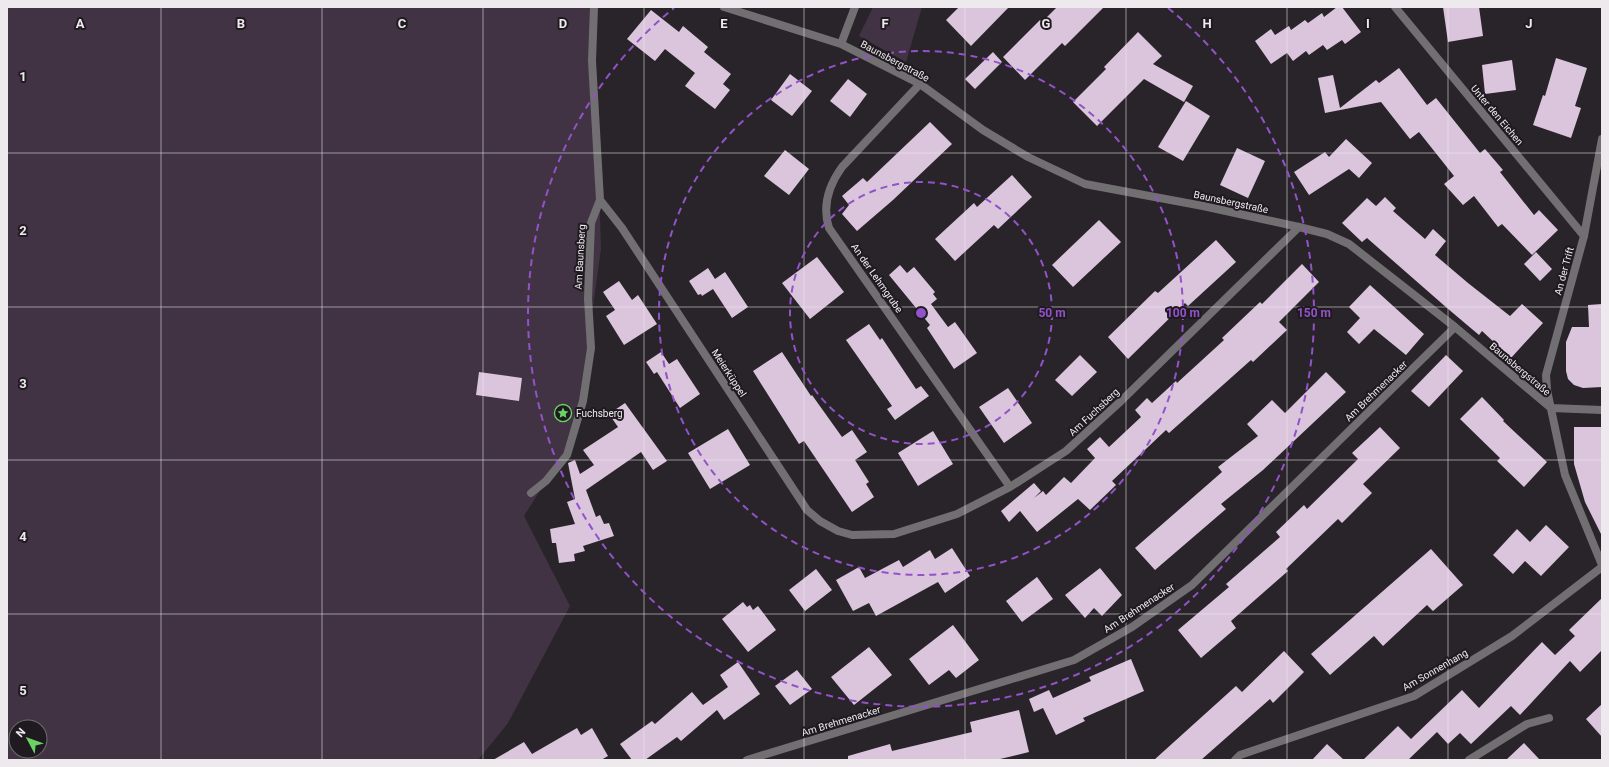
<svg xmlns="http://www.w3.org/2000/svg" width="1609" height="767" font-family="Roboto,sans-serif">
	<rect width="100%" height="100%" fill="#292429"/>
	<!-- green -->
	<path fill="#423344" fill-rule="evenodd" d="M7,7h586l8,242 -21,150 -17,55 -39,62 46,90 -62,117 -30,37h-471zM16,727h24v24h-24z
		M873,7h49l-16,55 -47,-26z"/>
	<!-- building -->
	<path fill="#dac5dd" d="M959,7h50l-38,39 -25,-26z
		M1057,7h47l-39,39 -3,-3 -37,37 -22,-23 37,-37 2,2z
		M1337,7h5l19,25 -16,12 -3,-4 -15,10 -4,-5 -14,10 -3,-4 -13,10 -6,-8 -16,11 -16,-23 16,-12 4,6 14,-9 2,4 14,-10 3,3 14,-10 2,4z
		M1443,7h36l4,29 -35,6z
		M651,10l28,22 4,-6 25,21 -4,5 27,22 -8,10 7,6 -15,19 -30,-23 10,-13 -30,-24 -10,12 -28,-22z
		M1138,32l24,24 -9,8 40,22 -9,16 -40,-23 -47,47 -24,-24 33,-33 -2,-2z
		M993,52l9,10 -27,27 -10,-10z
		M1556,58l31,10 -12,38 6,2 -10,30 -38,-13 10,-30 2,1z
		M1512,60l4,30 -31,4 -3,-29z
		M1399,68l28,37 9,-7 44,55 5,-4 18,21 -3,2 34,43 5,-5 19,20 -26,25 -30,-31 -4,3 -24,-31 -11,9 -19,-21 10,-8 -35,-44 -9,7 -29,-37 -56,11 -7,-35 15,-3 7,33 36,-28 3,3z
		M790,74l22,17 -20,25 -21,-16z
		M848,79l19,15 -17,23 -20,-16z
		M1186,101l24,15 -27,45 -25,-14z
		M930,122l22,22 -59,56 -36,31 -15,-17 7,-9 -7,-9 21,-18 4,4z
		M1346,139l26,24 -13,15 -10,-9 -40,26 -15,-23 31,-20 4,5z
		M1237,148l28,13 -17,37 -28,-13z
		M785,150l24,19 -20,26 -25,-19z
		M1012,175l20,22 -34,32 -4,-4 -39,36 -20,-22 39,-36 3,4z
		M1385,197l11,11 -3,3 32,28 8,-10 13,12 -11,14 33,28 42,33 12,-12 21,19 -32,35 -29,-27 -3,4 -32,-27 -80,-70 -5,4 -20,-19 25,-25 9,8z
		M1099,220l22,22 -48,45 -21,-22z
		M1216,240l20,22 -48,44 -3,-3 -57,56 -20,-22 47,-46 3,2z
		M1536,252l16,17 -12,12 -16,-17z
		M817,257l27,35 -34,27 -28,-36z
		M1302,264l17,18 -40,40 8,8 -34,32 -2,-2 -82,73 -3,-3 -54,51 4,4 -26,25 -12,-11 -41,33 -17,-21 -11,11 -8,-11 33,-28 7,8 -7,7 9,-7 3,4 18,-18 7,6 24,-25 -8,-9 13,-12 9,10 32,-30 -6,-7 12,-12 5,5 24,-22 1,2 47,-43 -2,-2 38,-36 2,2z
		M900,265l7,8 7,-6 21,25 -2,2 4,5 -6,5 17,23 7,-5 22,31 -23,16 -27,-41 3,-3 -41,-50z
		M708,268l7,11 10,-7 23,35 -16,11 -19,-29 -11,7 -1,-2 -3,1 -9,-14z
		M619,281l13,19 6,-5 19,29 -33,21 -18,-29 9,-6 -12,-18z
		M1370,285l54,49 -18,21 -32,-26 -15,15 -12,-12 13,-14 -11,-11z
		M1602,304v83l-19,1 -9,-3 -6,-6 -2,-8v-29l6,-15h17l-1,-22z
		M869,324l11,16 2,-2 34,51 5,-3 8,10 -34,24 -8,-11 5,-3 -46,-66z
		M661,352l8,12 8,-5 23,35 -20,14 -23,-36 -3,2 -8,-12z
		M782,352l29,44 1,-1 30,42 10,-7 15,22 -12,8 14,22 -3,2 8,13 -22,15 -48,-71 -5,3 -46,-73z
		M1080,355l17,17 -25,24 -17,-16z
		M1446,355l17,16 -34,36 -18,-16z
		M479,372l43,6 -3,23 -43,-6z
		M1326,372l20,20 -83,78 -42,34 5,5 -71,61 -20,-22 87,-76 -4,-5 40,-31 -11,-12 25,-24 13,13z
		M1008,388l24,35 -28,20 -25,-36z
		M1482,397l22,23 -1,1 44,41 -23,25 -27,-26 3,-3 -40,-39z
		M625,403l42,58 -14,9 -12,-18 -55,38 10,27 4,-2 4,9 5,-1 5,13 -31,10 2,5 -11,3 1,7 -16,2 -3,-20h-4l-2,-14 25,-5 -8,-22 8,-3 -7,-36 7,-3 5,14 14,-9 -11,-15 35,-23 -9,-13z
		M1380,427l20,21 -37,36 9,9 -30,30 -4,-4 -52,50 2,2 -57,50 5,7 -35,30 -23,-28 51,-43 -3,-3 54,-47 -4,-5 28,-27 3,4 51,-50 -6,-6z
		M1574,427h28v109l-17,-34 -11,-38z
		M728,429l22,36 -40,24 -22,-36z
		M933,431l20,33 -35,22 -20,-33z
		M1546,525l23,22 -28,29 -16,-15 -12,13 -20,-19 24,-26 13,13z
		M952,548l18,28 -25,17 -7,-11 -62,34 -7,-13 -16,8 -17,-31 23,-13 6,11 34,-18 4,7 27,-17 5,9z
		M1431,549l32,36 -30,26 -6,-6 -44,41 -9,-10 -44,39 -19,-21z
		M1100,568l22,27 -20,21 -8,-8 -9,10 -20,-23z
		M816,569l16,21 -27,21 -16,-21z
		M1037,577l16,22 -31,23 -16,-21z
		M1602,598v52l-22,22 -10,-11 -50,54 -9,-9 -40,38 -11,-11 -12,11 -11,-12 -29,28h-45l35,-34 13,13 51,-49 17,18 63,-66 13,13 20,-19 -6,-6z
		M743,602l4,5 3,-2 3,5 5,-4 18,24 -28,22 -26,-33z
		M953,625l26,35 -23,18 -7,-8 -20,15 -20,-26z
		M869,647l23,28 -38,30 -23,-28z
		M1284,651l20,21 -31,31 -3,-4 -69,61h-47l82,-74 6,6z
		M1131,659l13,32 -61,27 2,3 -29,14 -13,-27 -9,4 -5,-13 20,-9 4,8 38,-17 -2,-4z
		M738,662l22,32 -36,26 -7,-10 -36,31 -4,-4 -32,23h-13l-12,-16 32,-23 3,3 37,-32 11,13 25,-18 -8,-12z
		M797,670l15,19 -22,16 -15,-19z
		M1602,704v33l-16,-18z
		M1019,710l10,42 -33,8h-148v-4l42,-12 2,7 80,-19 -2,-10z
		M577,728l4,7 11,-7 16,28 -7,4h-108l31,-18 8,12z
		M1524,743l16,17h-34z
		M1327,744l17,16h-32z"/>
	<g fill="none" stroke-linecap="round" stroke-linejoin="round">
		<!-- minor -->
		<path stroke="#726f72" stroke-width="8" d="M724,7l117,37 79,40 63,46 45,27 57,27 118,22 96,21 28,7 22,10 106,83 96,81
			M1395,7l189,229
			M841,44l14,-37
			M920,84l-78,83c-13,18 -20,39 -13,61l181,259
			M1602,139l-18,97 -38,139 1,15 18,85 37,90
			M600,200l22,28 185,282 13,11 18,10 14,4 42,-1 63,-20 53,-27 56,-36 55,-50 178,-174
			M1551,408l51,2
			M531,493l15,-12 21,-26 16,-54 8,-53 -3,-49 3,-76 9,-23 -8,-139 2,-54
			M747,760l327,-100 58,-33 60,-42 263,-258
			M1235,760l5,-5 174,-59 98,-60 90,-69
			M1469,760l58,-36 22,-6"/>
	</g>
	<!-- grid -->
	<path fill="none" stroke="#ede9ed" stroke-width="1" stroke-opacity="0.55" d="M161,7v753M322,7v753M483,7v753M644,7v753M804,7v753M965,7v753M1126,7v753M1287,7v753M1448,7v753M7,153h1595M7,307h1595M7,460h1595M7,614h1595"/>
	<!-- distance rings -->
	<g fill="none" stroke="#9252c8" stroke-width="2" stroke-dasharray="7 5">
		<circle cx="921" cy="313" r="131"/>
		<circle cx="921" cy="313" r="262"/>
		<path d="M1168 8A393 393 0 1 1 674 8"/>
	</g>
	<!-- icons -->
	<defs>
		<g id="sight-ring" transform="scale(0.9)"><circle r="9.5" fill="#1f1a20" stroke="#6bd363" stroke-width="1.5"/><path d="M0-6L1.8-2.2L6-1.7L2.9 1.2L3.7 5.4L0 3.3L-3.7 5.4L-2.9 1.2L-6-1.7L-1.8-2.2Z" fill="#6bd363"/></g>
	</defs>
	<g fill-rule="evenodd">
		<use href="#sight-ring" x="563" y="413"/>
	</g>
	<g text-anchor="middle" dominant-baseline="central" stroke-width="4" stroke-linejoin="round" paint-order="stroke">
		<!-- street labels -->
		<g font-size="10" fill="#ede9ed" stroke="#1f1a20">
			<text transform="translate(895 61) rotate(28)">Baunsbergstraße</text>
			<text transform="translate(1497 115) rotate(50)">Unter den Eichen</text>
			<text transform="translate(1231 202) rotate(12)">Baunsbergstraße</text>
			<text transform="translate(580 257) rotate(-87)">Am Baunsberg</text>
			<text transform="translate(1564 271) rotate(-75)">An der Trift</text>
			<text transform="translate(877 278) rotate(55)">An der Lehmgrube</text>
			<text transform="translate(1520 369) rotate(40)">Baunsbergstraße</text>
			<text transform="translate(729 373) rotate(57)">Meierküppel</text>
			<text transform="translate(1376 391) rotate(-44)">Am Brehmenacker</text>
			<text transform="translate(1094 412) rotate(-43)">Am Fuchsberg</text>
			<text transform="translate(1139 608) rotate(-33)">Am Brehmenacker</text>
			<text transform="translate(1435 670) rotate(-30)">Am Sonnenhang</text>
			<text transform="translate(841 721) rotate(-17)">Am Brehmenacker</text>
		</g>
		<!-- poi labels -->
		<g font-size="10" fill="#ede9ed" stroke="#1f1a20" text-anchor="start">
			<text x="576" y="413">Fuchsberg</text>
		</g>
	</g>
	<g font-size="13" text-anchor="middle" font-weight="bold" fill="#ede9ed" stroke="#1f1a20" stroke-width="4" stroke-linejoin="round" paint-order="stroke">
		<text x="80" y="28">A</text>
		<text x="241" y="28">B</text>
		<text x="402" y="28">C</text>
		<text x="563" y="28">D</text>
		<text x="724" y="28">E</text>
		<text x="885" y="28">F</text>
		<text x="1046" y="28">G</text>
		<text x="1207" y="28">H</text>
		<text x="1368" y="28">I</text>
		<text x="1529" y="28">J</text>
		<text x="23" y="81">1</text>
		<text x="23" y="235">2</text>
		<text x="23" y="388">3</text>
		<text x="23" y="541">4</text>
		<text x="23" y="695">5</text>
	</g>
	<circle cx="921" cy="313" r="6" fill="#9252c8" stroke="#1f1a20" stroke-width="2"/>
	<g font-size="12" text-anchor="middle" font-weight="bold" fill="#9252c8" stroke="#1f1a20" stroke-width="4" stroke-linejoin="round" paint-order="stroke">
		<text x="1052" y="317">50 m</text>
		<text x="1183" y="317">100 m</text>
		<text x="1314" y="317">150 m</text>
	</g>
	<!-- border -->
	<rect width="1609" height="767" fill="none" stroke="#ede9ed" stroke-width="16"/>
	<!-- north arrow -->
	<g transform="translate(28 739) rotate(311)"><circle r="19" fill="#1f1a20" stroke="#716d72"/>
	<path d="M0-3L7 15L0 10L-7 15Z" fill="#6bd363"/>
	<text y="-6" font-size="11" font-weight="bold" text-anchor="middle" fill="#ede9ed">N</text>
	</g>
</svg>
